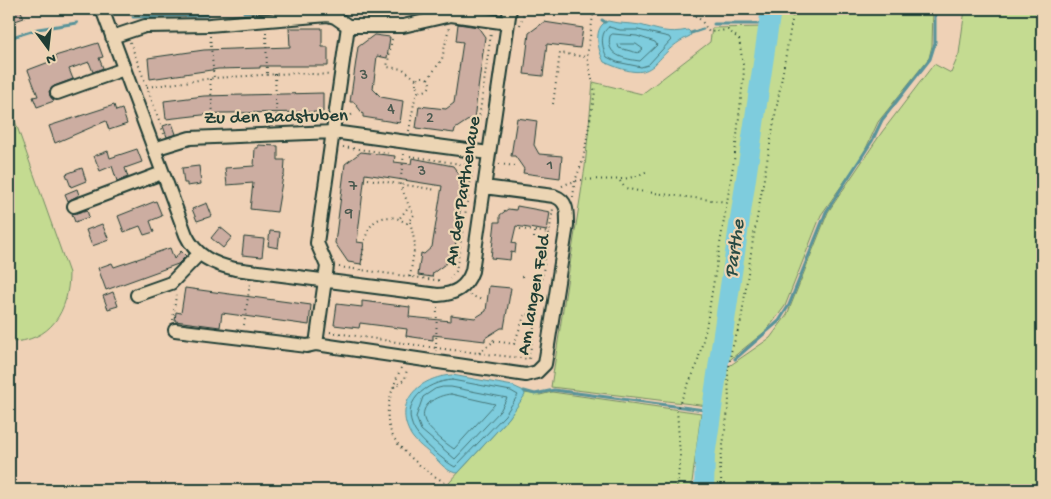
<svg xmlns="http://www.w3.org/2000/svg" width="1051" height="499" font-family="'Gochi Hand',sans-serif">
	<rect width="100%" height="100%" fill="#efd1b6"/>
	<filter id="ink" filterUnits="userSpaceOnUse"><feTurbulence type="fractalNoise" baseFrequency=".02" numOctaves="2"/><feDisplacementMap in="SourceGraphic" scale="10" xChannelSelector="R" yChannelSelector="G"/><feConvolveMatrix kernelMatrix="1 2 1 2 8 2 1 2 1" color-interpolation-filters="sRGB"/></filter>
	<g filter="url(#ink)">
		<!-- green -->
		<path fill="#c4db91" stroke="#728c62" d="M779,9h154l-1,37 -3,12 -51,64 -15,33 -42,60 -36,91 -18,24 -45,36z
			M965,9h77v481h-334l14,-119 48,-33 17,-23 41,-103 54,-80 52,-68 17,9 8,-19z
			M764,27l-56,379 -157,-19 34,-220 8,-85 49,12 68,-52 2,-14z
			M9,112l6,9 54,152c0,38 -18,69 -60,69z
			M552,392l149,21 -10,77h-232l-10,-7 60,-65 15,-25 16,2z"/>
		<!-- water -->
		<path fill="#7eccdd" stroke="#589399" d="M608,21c11,3 21,2 32,4 19,5 28,9 48,5l3,3 -1,3c-42,19 -28,52 -86,26 -6,-12 -12,-35 4,-41z
			M452,375l61,11 11,5 1,4 -16,23 -51,55c-10,0 -18,-10 -25,-17 -7,-6 -17,-13 -22,-21 -19,-33 9,-58 41,-60z"/>
		<g fill="none" stroke-linecap="round" stroke-linejoin="round">
			<!-- shore -->
			<path stroke="#457678" stroke-width="1" d="M609,27l11,3h18l31,7 2,3 -23,25 -7,2 -24,-5 -10,-5c-5,-9 -8,-24 2,-30z
				M613,34l24,2 18,6 2,3 -17,16c-15,-2 -35,-5 -30,-25z
				M621,44h15l7,5 -5,4 -19,-5 -1,-3z
				M452,380l59,11 7,4 -13,20 -50,52c-10,-5 -34,-26 -40,-36 -16,-28 10,-49 37,-51z
				M443,387h8l56,11 -7,13 -45,48 -34,-29 -5,-13 7,-20 12,-8z
				M451,394l44,10 -41,45c-9,-6 -21,-16 -27,-24 -12,-18 9,-30 24,-31z"/>
			<!-- stream -->
			<path stroke="#589399" stroke-width="3" d="M556,9l16,2
				M244,12l33,-3
				M133,17l75,-2
				M602,20l3,2
				M714,24h55
				M691,33l12,-4
				M9,38l29,-9 39,-6
				M735,359l44,-38 10,-16 37,-93 46,-71 10,-21 48,-61 5,-16v-34
				M718,373l6,-5
				M524,391l11,3 19,-4 158,21"/>
			<!-- river -->
			<path stroke="#7eccdd" stroke-width="20" d="M704,490l1,-34 66,-447"/>
		</g>
		<!-- building -->
		<path fill="#ccada1" stroke="#1f3d34" d="M9,9h11l4,9 -15,5z
			M544,22l39,6 -3,20 -33,-4 -4,32 -19,-2 5,-41z
			M458,24l20,3 7,10 -11,82h-4l-15,10 -1,4 -38,-5 3,-22 27,3 8,-6 9,-61 -7,-1z
			M289,28h33v19h6v19h-68v2l-42,1 -68,10 -2,-21 56,-8 86,-3z
			M374,35l16,2 -3,21 -10,-2 -4,33 8,8 22,4 -3,22 -37,-6v-3l-9,-12h-4l8,-55z
			M98,43l5,14 -4,1 4,10 -10,4 -4,-10 -20,7 4,10 -19,7 -5,5 1,5 4,5 -17,6 -4,-10 5,-1 -10,-26 29,-11 -2,-3z
			M323,93v19l-103,1 -54,6 -2,-18 40,-5z
			M114,105l2,6 6,-2 5,15 -18,6 -3,-9 -51,22 -6,-17z
			M517,118l20,3 -3,24 5,9 23,2 -2,22 -37,-5 1,-4 -9,-13h-4z
			M172,123l4,11 -9,3 -4,-11z
			M258,145l20,1v14h7l-1,16h-1l-6,36 -27,-3 3,-26 -26,2 -2,-17 29,-2 1,-18h3z
			M137,149l5,13 -17,6 3,9 -11,4 -5,-15 -12,5 -6,-15 14,-5 2,7z
			M361,152l34,4 -1,6 17,2 1,-6 41,8 11,15 -11,82 -5,-1 -15,11 -1,4 -14,-2 3,-22 3,1 8,-7 10,-61 -77,-12 -8,68 7,1 -3,21 -13,-2 -13,-19 10,-79z
			M199,166l2,18 -14,2v-3h-3l-2,-15z
			M82,168l4,13 -15,6 -5,-13z
			M77,189l2,6 -11,6 -3,-7z
			M156,201l6,15 -12,5 4,11 -10,3 -4,-9 -16,6 -6,-16z
			M207,203l5,13 -15,5 -5,-12z
			M517,206l33,6 -3,19 -31,-5 -4,17 4,1 -1,9 -4,-1 -1,8 -19,-2 4,-36h5v-7l8,-6 8,1z
			M87,210l2,7 -14,5 -3,-8z
			M102,224l7,16 -17,6 -6,-16z
			M220,227l12,10 -9,11 -12,-10z
			M270,231l10,1 -2,16 -10,-2z
			M244,237l20,2 -2,18 -20,-2z
			M170,248l4,11 7,-8 5,5 -8,8 -72,26 -8,-22 14,-5 2,4z
			M489,286l22,2 -7,40h-3l-16,10v3l-52,-6v5l-27,-4 1,-7 -47,-6 -1,5 -25,-3 3,-21 25,3v-6l48,6 -1,10 42,4v-6l24,3 11,-7z
			M185,288l126,17 -2,20 -87,-12 -2,14 -45,-6 1,-9 5,1z
			M113,292l5,14 -10,3 -5,-13z"/>
		<g fill="none" stroke-linecap="round" stroke-linejoin="round">
			<!-- minor casing -->
			<g stroke="#1f3d34" stroke-width="16">
				<path id="minor" d="M102,9l84,226c10,21 27,29 49,34l203,26c17,-1 28,-7 34,-24l38,-262
					M348,26l-31,217 10,23 -11,78 210,31 11,-3 8,-8 22,-139c0,-13 1,-24 -13,-29l-70,-9
					M112,37l33,-11 64,-1 119,-10 7,2 13,9h55l48,-11 57,8
					M57,93l67,-24
					M154,149l36,-11 143,-6 156,21
					M74,206l88,-33
					M137,295l34,-12 28,-29
					M175,330l132,16 9,-2"/>
			</g>
			<!-- path -->
			<path stroke="#1f3d34" stroke-width="2" stroke-dasharray="1 4" stroke-linecap="butt" d="M661,9l31,5 9,6 8,12 19,-2 11,9 5,32 -9,83 -29,174 -9,37 -20,44 3,47 -3,34
				M520,25l5,-16
				M266,32l1,42
				M210,36l4,42 81,-5 35,2
				M392,39l-5,28 16,2 14,11
				M130,42l17,45
				M275,74l2,50
				M416 84a7 7 0 1 1 14 0a7 7 0 1 1-14 0Z
				M210,79l4,47
				M428,79l14,-20 7,-32
				M553,104l7,-51 26,4
				M347,118l7,-5
				M409,131l6,-33 4,-8
				M164,134l-17,-47 67,-9
				M476,140l15,-107
				M343,147l45,6
				M404,154l-4,30 9,22
				M410,156l63,10 -17,105 -6,8
				M499,164l16,2
				M368,179l69,11
				M620,181l5,7 13,3 89,11
				M562,186c29,-15 56,3 87,-16
				M573,197l2,-16 8,-21 12,-68 -8,-35 7,-48
				M520,229l30,4
				M534,238v-7
				M339,267l104,14
				M361,270c3,-22 1,-58 35,-52 4,1 7,4 11,5l7,-8 -5,-9 -10,13
				M410,277l5,-33 -5,-23
				M522,277l1,-4
				M470,295l12,5
				M437,307l-1,41 93,11 24,-150
				M173,320l3,-25
				M244,325l6,-42
				M330,332l106,16v3
				M494,341l20,3 11,-30 12,2
				M479,353l15,-12 -3,-5
				M401,368c-23,52 -18,70 29,105 8,6 18,10 25,17
				M394,387l11,-8 2,-10
				M722,490l-2,-24 9,-63 -1,-29 3,-22 10,-31 11,-75 42,-237"/>
			<!-- minor -->
			<use href="#minor" stroke="#ecd5b4" stroke-width="12"/>
		</g>
	</g>
	<g text-anchor="middle" dominant-baseline="central" stroke-width="4.5" stroke-linejoin="round" paint-order="stroke">
		<!-- number labels -->
		<g font-size="16" fill="#4a594f">
			<text x="364" y="76">3</text>
			<text x="391" y="110">4</text>
			<text x="430" y="119">2</text>
			<text x="550" y="166">1</text>
			<text x="422" y="172">3</text>
			<text x="353" y="187">7</text>
			<text x="349" y="214">9</text>
		</g>
		<!-- street labels -->
		<g font-size="19" fill="#1f3d34" stroke="#ecd5b4">
			<text transform="translate(276 118) rotate(-1)">Zu den Badstuben</text>
			<text transform="translate(464 191) rotate(-81)">An der Parthenaue</text>
			<text transform="translate(535 295) rotate(-80)">Am langen Feld</text>
		</g>
		<!-- water labels -->
		<g font-size="20" font-style="italic" fill="#284b45" stroke="#ecd5b4">
			<text transform="translate(736 249) rotate(-82)">Parthe</text>
		</g>
	</g>
	<!-- margin -->
	<rect width="1051" height="499" fill="none" stroke="#ecd5b4" stroke-width="30"/>
	<rect x="15" y="15" width="1021" height="469" fill="none" stroke="#1f3d34" stroke-width="2" filter="url(#ink)"/>
	<!-- north arrow -->
	<g transform="translate(48 48) rotate(165)" stroke="#ecd5b4" stroke-width="4" paint-order="stroke">
	<path d="M0-4L9 19L0 12L-9 19Z" fill="#1f3d34"/>
	<text y="-8" font-size="14" font-weight="bold" text-anchor="middle" fill="#1f3d34">N</text>
	</g>
</svg>
